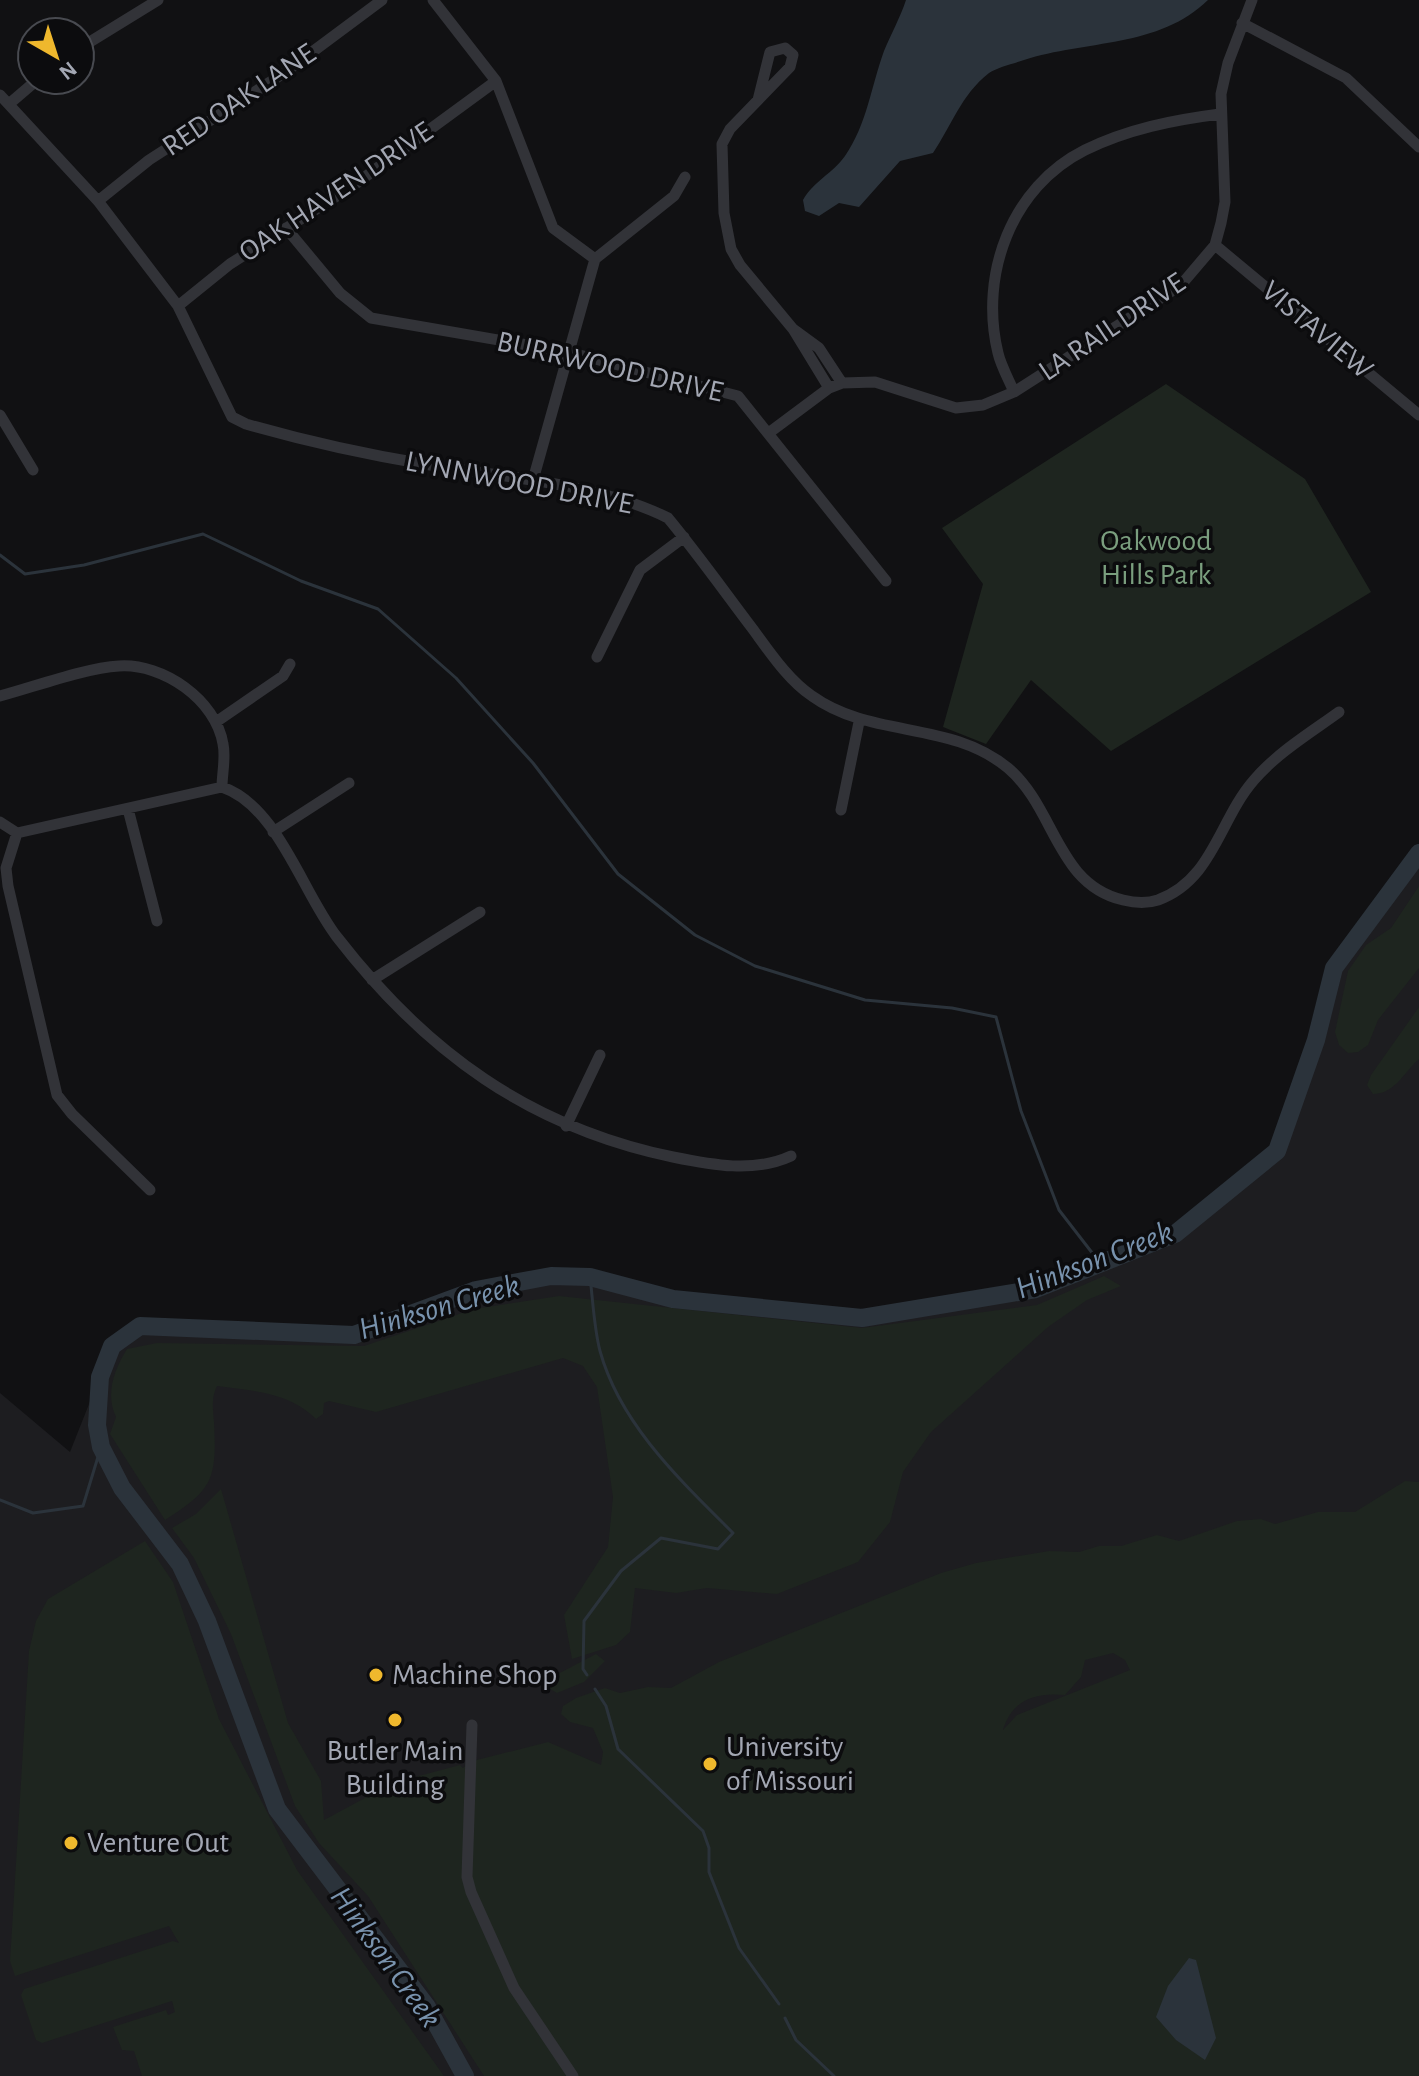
<svg xmlns="http://www.w3.org/2000/svg" width="1419" height="2076" font-family="'Alegreya Sans',sans-serif">
	<rect width="100%" height="100%" fill="#111113"/>
	<!-- built -->
	<path fill="#1d1d20" d="M1419,854v1222h-1419v-683l70,59 42,-106 28,-20 214,9 122,-45 75,-14 39,1 84,22 188,19 174,-29 138,-55 103,-83 57,-183z"/>
	<!-- green -->
	<path fill="#1e251f" fill-rule="evenodd" d="M1166,384l139,95 66,113 -260,159 -80,-71 -45,64 -43,-17 40,-143 -41,-56z
		M1419,886v82l-41,52 -10,25 -10,7 -10,1 -9,-8 -4,-13 13,-61 18,-26 25,-17z
		M1419,1007v52c-15,13 -24,35 -46,35l-6,-9 4,-10z
		M1104,1276l17,10 -34,14 -39,27 -117,105 -28,40 -13,50 -32,40 -81,32 -70,-6 -31,5 -41,-5 -5,44 -14,13 -44,14 -8,-44 44,-68 5,-50 -16,-110 -14,-21 -20,-8 -187,54 -47,-11 -5,2 -1,11 -7,5c-27,-27 -63,-28 -99,-33 -6,12 -4,23 -3,36 3,57 -1,68 -49,98l-55,-86 6,-17c-11,-23 -2,-47 11,-68l30,-6 207,3 110,-37 85,-13 303,32 175,-23z
		M1405,1481l14,1v594h-935l-116,-180 -49,-53 -24,-37 -64,-172 -37,-76 -22,-30 24,-14 25,-25 67,234 33,58 3,39 41,-22 5,-9 90,-24 3,3 6,-6 79,-20 53,23 2,-13 -10,-24 -23,-6 -9,-8 2,-8 13,-8 29,-10 15,5 28,-6 23,1 48,-26 222,-89 35,-10 73,-12 30,1 20,-6h22l36,-11 22,6 58,-20 24,-2 14,5 43,-12h37zM1113,1653l12,7 5,10 -113,45 -14,15c9,-30 32,-38 62,-35l16,-18 4,-17z
		M145,1541l28,41 46,137 78,151 147,206h-302l-8,-25 -12,-1 -9,-23 53,-17 2,5 7,-3 -3,-11 -130,42 -6,-3 -15,-45 3,-6 149,-48 6,2 -10,-17 -154,50 -5,-15 19,-310 7,-30 12,-22z
		M596,1654l9,7 -21,21 -27,11 -10,-6 7,-11z"/>
	<!-- water -->
	<path fill="#2b333b" d="M906,0h302c-49,48 -122,40 -184,60 -11,4 -26,7 -35,13 -28,22 -37,52 -56,80l-33,8 -41,46 -20,-4 -20,13 -14,-5 -2,-11c11,-19 30,-27 42,-44 22,-32 26,-69 39,-105 7,-17 16,-33 22,-51z
		M1189,1958l7,2 20,78 -11,22 -29,-20 -20,-23 12,-31z"/>
	<g fill="none" stroke-linecap="round" stroke-linejoin="round">
		<!-- stream -->
		<path stroke="#2b333b" stroke-width="3" d="M0,555l25,19 59,-9 119,-31 98,47 77,28 78,69 77,85 85,111 77,61 60,31 110,34 87,8 44,9 25,94 38,99 41,53
			M0,1500l33,13 50,-7 18,-59
			M587,1675l-4,-6 1,-48 37,-50 40,-33 57,11 15,-16c-52,-52 -113,-109 -133,-182 -6,-23 -7,-50 -10,-74
			M595,1689l11,17 12,43 85,82 6,17v24l30,76 40,56
			M785,2018l11,22 38,36"/>
		<!-- river -->
		<path stroke="#2b333b" stroke-width="18" d="M465,2076l-38,-69 -150,-198 -70,-188 -27,-57 -58,-76 -21,-41 -4,-22 3,-48 12,-31 28,-20 214,9 122,-45 75,-14 39,1 83,22 189,19 174,-29 139,-55 102,-83 39,-111 18,-72 85,-115"/>
		<!-- minor -->
		<path stroke="#323338" stroke-width="11" d="M433,0l63,81 57,147 42,31
			M1242,23l104,55 73,69
			M80,48l78,-48
			M0,95l98,106 80,105 54,111 14,7c59,17 118,30 178,40 76,13 175,19 244,54 29,35 56,73 84,110 17,23 36,52 60,68 60,43 138,24 196,72 48,41 48,116 115,132 12,3 23,4 35,0 55,-20 61,-80 96,-120 23,-27 56,-47 85,-68
			M758,100l12,-48 15,-4 8,7 -3,12 -60,62 -8,15 2,69 7,36 9,16 53,64 36,59
			M9,104l28,-24
			M98,201l51,-41 135,-87 98,-73
			M286,228l54,65 31,25 197,34 170,44 148,185
			M1215,245l204,170
			M178,306l52,-42 124,-79 142,-104
			M793,329l26,19 23,35
			M1014,392c-5,-12 -13,-26 -16,-39 -19,-78 13,-166 87,-203 43,-21 88,-30 135,-36
			M0,415l33,55
			M770,432l59,-44 13,-5 33,-1 81,26 27,-3 31,-13 167,-107 34,-40 6,-22 4,-21 -4,-108 7,-31 24,-63
			M533,480l62,-221 79,-63 11,-19
			M597,657l43,-87 44,-33
			M0,696c34,-9 85,-28 119,-30 44,-3 97,34 104,78 3,13 -1,30 -1,43
			M216,722l67,-46 7,-12
			M128,809l29,112
			M841,810l18,-88
			M0,822l17,11
			M273,832l76,-49
			M17,833l205,-46c56,19 80,105 115,150 89,115 192,190 336,220 39,8 81,16 118,-1
			M17,833l-11,35 2,18 49,209 15,19 78,76
			M372,980l108,-68
			M566,1126l34,-71
			M472,1725l-5,152 4,15 43,96 59,88"/>
	</g>
	<!-- markers -->
	<g fill="#efb82d" stroke="#0c0c0e" stroke-width="3">
		<circle cx="376" cy="1675" r="8"/>
		<circle cx="395" cy="1720" r="8"/>
		<circle cx="710" cy="1764" r="8"/>
		<circle cx="71" cy="1843" r="8"/>
	</g>
	<g text-anchor="middle" dominant-baseline="central" stroke-width="7" stroke-linejoin="round" paint-order="stroke">
		<!-- street labels -->
		<g font-size="30" fill="#a3a7b3" stroke="#0c0c0e">
			<text transform="translate(239 100) rotate(-34)">RED OAK LANE</text>
			<text transform="translate(336 192) rotate(-34)">OAK HAVEN DRIVE</text>
			<text transform="translate(1112 327) rotate(-34)">LA RAIL DRIVE</text>
			<text transform="translate(1317 330) rotate(40)">VISTAVIEW</text>
			<text transform="translate(610 367) rotate(13)">BURRWOOD DRIVE</text>
			<text transform="translate(519 483) rotate(11)">LYNNWOOD DRIVE</text>
		</g>
		<!-- park labels -->
		<g font-size="30" fill="#7a9e7e" stroke="#0c0c0e">
			<text x="1156" y="541">Oakwood<tspan x="1156" dy="34">Hills Park</tspan></text>
		</g>
		<!-- poi labels -->
		<g font-size="30" fill="#a3a7b3" stroke="#0c0c0e" text-anchor="start">
			<text x="392" y="1675">Machine Shop</text>
			<text x="726" y="1747">University<tspan x="726" dy="34">of Missouri</tspan></text>
			<text x="395" y="1751" text-anchor="middle">Butler Main<tspan x="395" dy="34">Building</tspan></text>
			<text x="87" y="1843">Venture Out</text>
		</g>
		<!-- water labels -->
		<g font-size="32" font-style="italic" fill="#7993ae" stroke="#0c0c0e">
			<text transform="translate(1094 1260) rotate(-21)">Hinkson Creek</text>
			<text transform="translate(439 1307) rotate(-16)">Hinkson Creek</text>
			<text transform="translate(386 1957) rotate(54)">Hinkson Creek</text>
		</g>
	</g>
	<!-- north arrow -->
	<g transform="translate(56 56) rotate(141)"><circle r="38" fill="#0c0c0e" stroke="#484a50" stroke-width="2"/>
	<path d="M0-6L14 30L0 20L-14 30Z" fill="#efb82d"/>
	<text y="-12" font-size="22" font-weight="bold" text-anchor="middle" fill="#a3a7b3">N</text>
	</g>
</svg>
